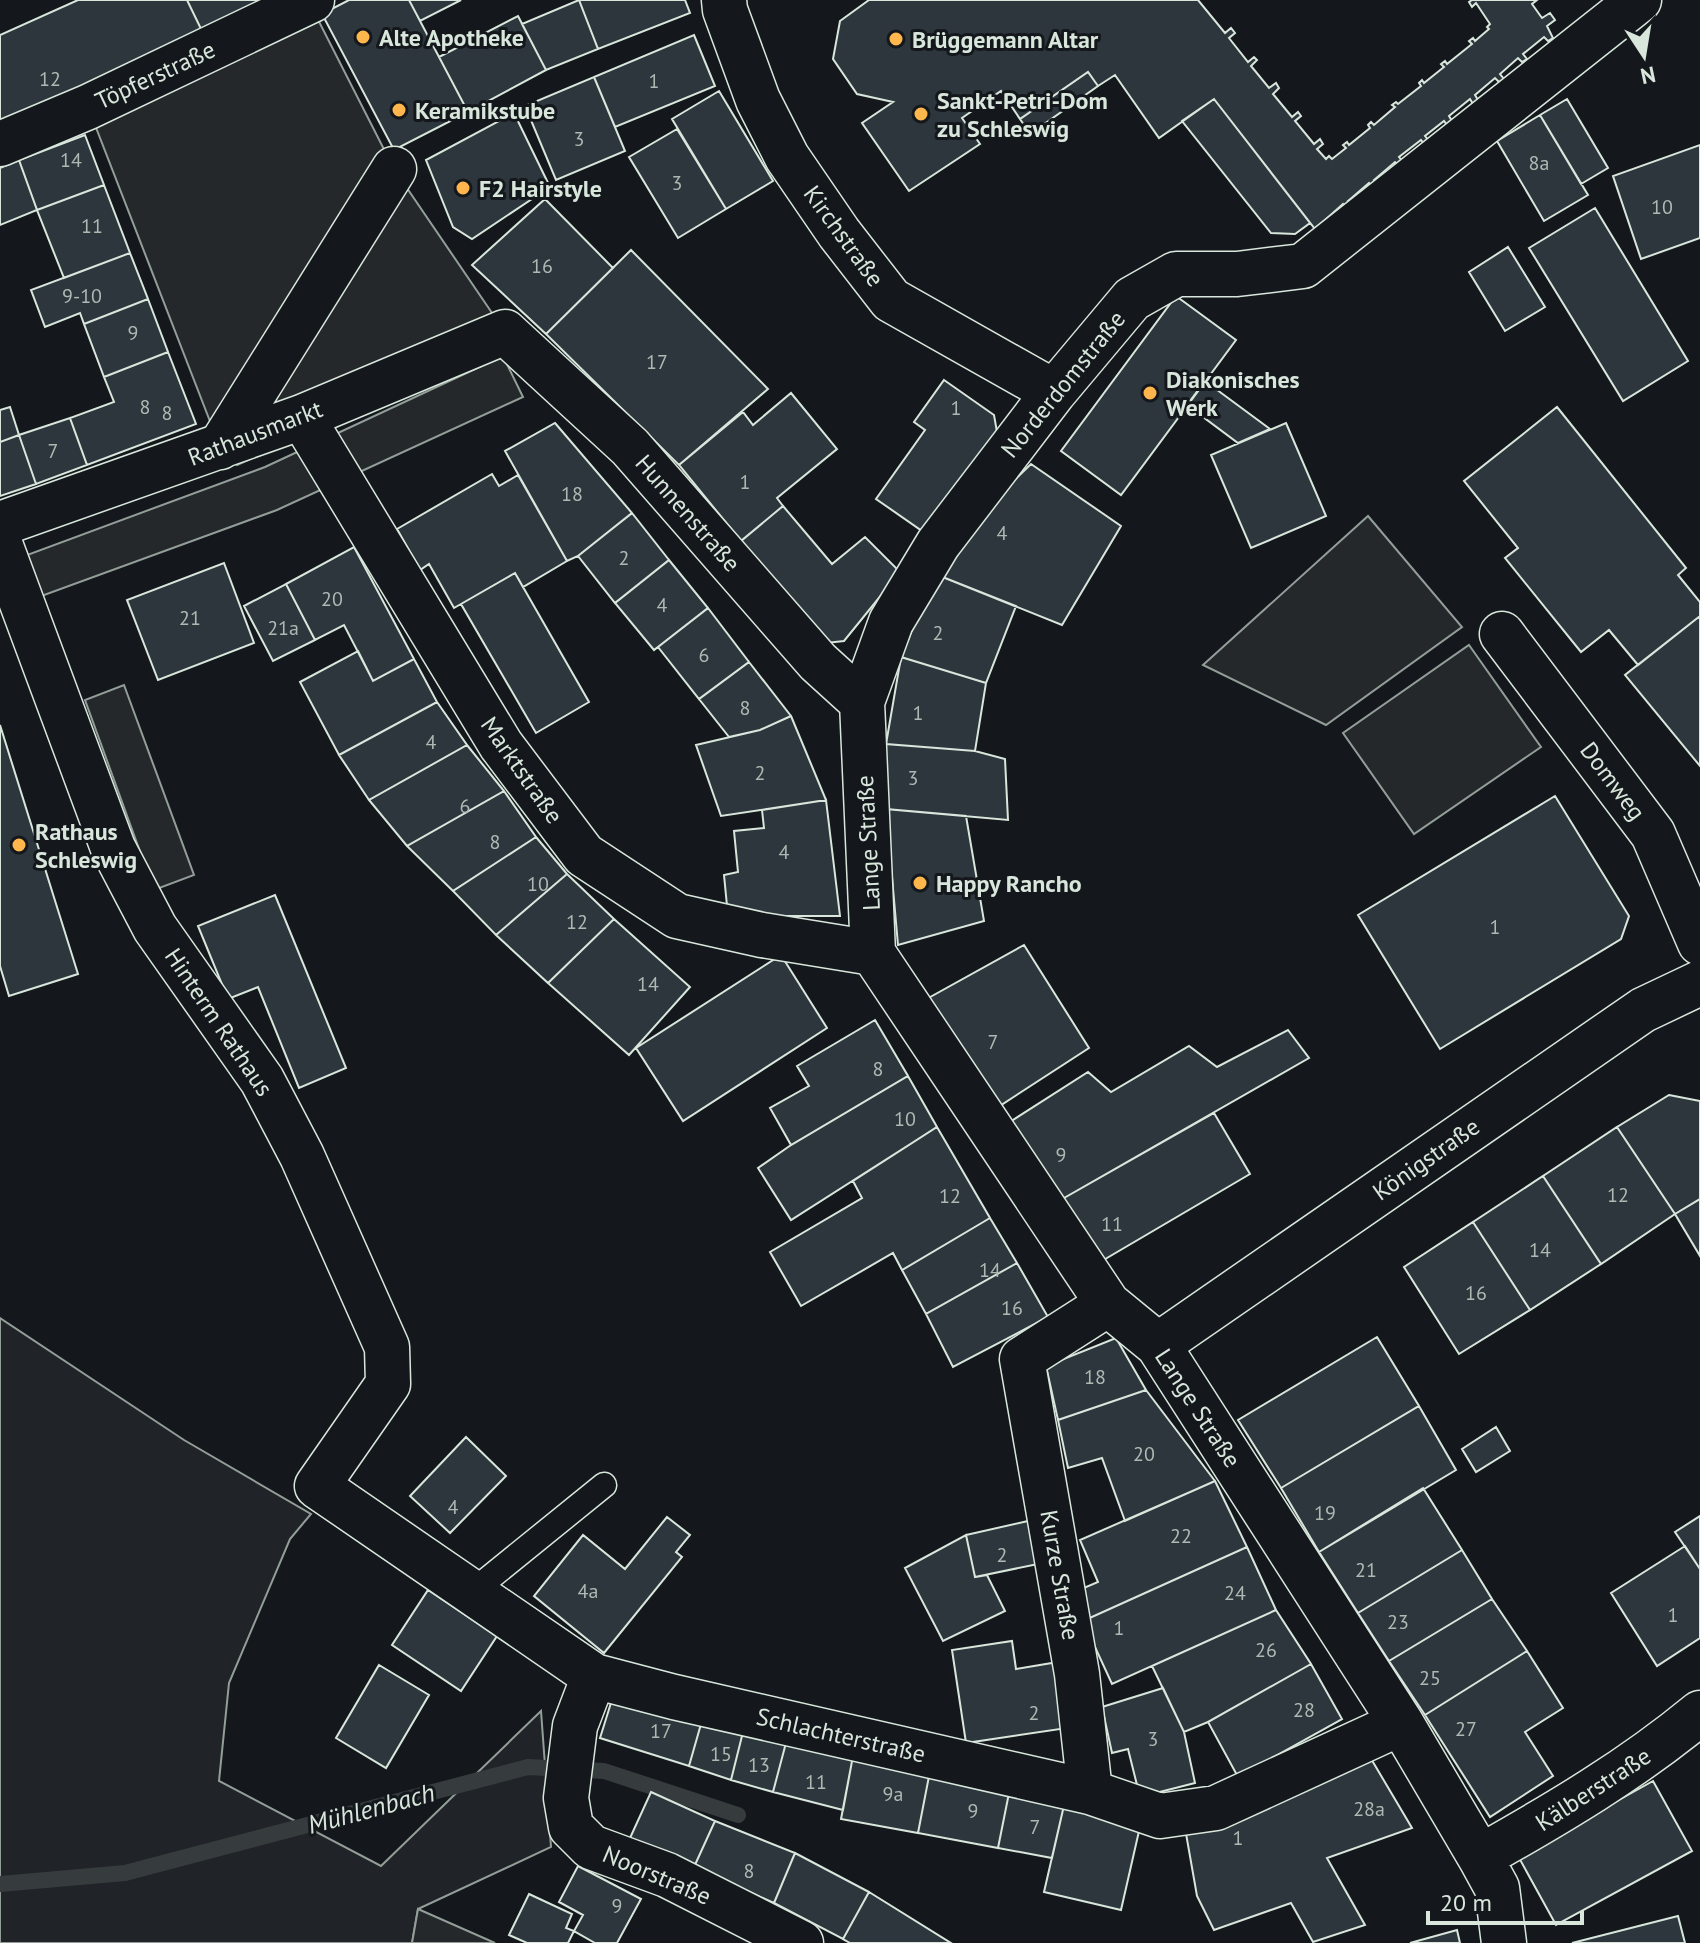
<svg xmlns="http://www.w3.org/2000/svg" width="1700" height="1943" font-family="'PT Sans',sans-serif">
	<rect width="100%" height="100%" fill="#14181c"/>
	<!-- green -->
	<path fill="#202428" stroke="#939e99" stroke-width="2" d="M0,1318l184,122 127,74 -21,25 -61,144 -10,98 162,85 160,-155 10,136 -133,62 -6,34h-412z"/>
	<!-- parking -->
	<path fill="#24282b" stroke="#939e99" stroke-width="2" d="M308,0l86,169 111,163 2,15 -270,118 -17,-18 -132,-340z
		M503,356l20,41 -246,113 -241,88 -17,-40 246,-91z
		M1368,516l94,111 -136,98 -123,-60z
		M1469,645l72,102 -127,87 -71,-101z
		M124,685l70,190 -40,15 -69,-190z
		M418,1909l77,34h-83z"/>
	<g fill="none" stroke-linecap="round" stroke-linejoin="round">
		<!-- stream -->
		<path stroke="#363b3e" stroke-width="16" d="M0,1884l125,-11 403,-106 76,4 134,44"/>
	</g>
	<!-- building -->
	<path fill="#2c363c" stroke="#d8e6dc" stroke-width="2" d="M78,0h109l16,33 -203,91v-89z
		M187,0h82l-66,33z
		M349,0h60l59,112 -74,38 -72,-136z
		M409,0h52l-41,21z
		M579,0l19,49 -52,21 -24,-46z
		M579,0h106l5,13 -92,36z
		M869,0h329l27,33 6,-5 4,5 -6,5 19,24 6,-5 3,3 -6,6 18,22 7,-5 3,5 -6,6 19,23 6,-5 3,4 -6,5 19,23 6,-5 3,5 -6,5 9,10 3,-3 3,3 14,-11 -3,-3 4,-3 2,3 21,-17 -2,-3 3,-3 3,3 21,-18 -3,-2 4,-3 2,2 23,-18 -2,-3 3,-3 2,3 20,-16 -3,-3 4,-3 2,3 25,-20 -3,-3 4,-3 2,3 14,-12 -2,-2 3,-3 -14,-21 -4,4 -3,-5 3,-2h65l-5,4 10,14 8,-5 5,7 -8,6 6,12 -5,3 -4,-4 -21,17 4,5 -5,3 -4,-4 -18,16 4,5 -5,3 -4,-4 -20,17 3,5 -5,4 -3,-5 -21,17 3,5 -5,4 -3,-4 -19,15 4,5 -5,3 -3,-4 -22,17 4,5 -4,4 -4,-4 -21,18 4,4 -5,4 -4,-5 -21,18 4,4 -5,4 -4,-5 -28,25 -101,-130 -55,39 -44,-63 -17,11 -10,-14 -68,47 -19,-28 -39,27 18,26 -71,47 -47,-68 31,-21 -36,-8 -24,-35 7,-38z
		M518,16l28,54 -78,42 -29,-55z
		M694,35l21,51 -100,41 -21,-50z
		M1088,72l10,14 -68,48 -10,-15z
		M594,77l31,74 -69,29 -31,-74z
		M719,91l54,90 -47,28 -54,-90z
		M1214,99l96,124 -15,11 -24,-1 -89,-112z
		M1567,99l41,69 -27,16 -41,-69z
		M514,113l36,74 -78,52 -19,-12 -27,-67z
		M1540,115l48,80 -44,26 -47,-80z
		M677,129l49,80 -48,29 -49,-81z
		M85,135l19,50 -67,25 -18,-50z
		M1700,145v93l-59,21 -28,-83z
		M19,160l18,50 -37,15v-57z
		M104,185l26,68 -66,25 -27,-68z
		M545,199l68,69 -67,66 -74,-69z
		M1595,208l93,153 -65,40 -94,-153z
		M1508,247l37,60 -40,24 -36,-59z
		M631,250l137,139 -89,76 -133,-131z
		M130,253l18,46 -64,25 -4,-11 -35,14 -14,-37z
		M1176,296l60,44 -115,155 -60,-44z
		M148,299l20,53 -64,25 -20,-53z
		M168,352l28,72 -109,41 -17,-47 44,-16 -10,-25z
		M944,380l50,35 3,17 -72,101 -49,-34 49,-69 -11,-8z
		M1205,381l65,48 -32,14 -51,-38z
		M791,393l46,56 -60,49 6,8 -42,35 -62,-76 64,-53 10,13z
		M10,407l9,28 -19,7v-32z
		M1557,407l129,161 -8,7 22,27v14l-62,49 -29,-35 -28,22 -76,-94 13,-10 -54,-67z
		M70,418l17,47 -51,19 -17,-49z
		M555,423l77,90 -54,43 -11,5 -62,-110z
		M1286,423l40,93 -75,32 -40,-93z
		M19,435l17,49 -36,12v-54z
		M1031,464l90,62 -59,99 -127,-51 49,-64z
		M492,474l7,12 19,-11 49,86 -44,26 -8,-14 -61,35 -25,-44 -9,6 -23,-41z
		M783,506l49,58 33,-27 35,35 -56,69 -18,2 -85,-102z
		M632,513l37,47 -54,43 -37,-47z
		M354,547l60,112 -41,22 -29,-56 -29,15 -29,-56z
		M669,560l39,48 -54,42 -39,-47z
		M224,563l30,80 -96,37 -31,-80z
		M515,573l74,129 -53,31 -75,-129z
		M935,574l81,32 -30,77 -85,-26z
		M286,584l29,56 -42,21 -29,-55z
		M708,608l41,54 -50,37 -41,-52z
		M1700,616v150l-75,-91z
		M358,651l15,30 41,-22 23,43 -98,53 -39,-73z
		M901,657l85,26 -11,68 -89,-7z
		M749,662l42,54 -31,14 -31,7 -30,-38z
		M437,702l30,43 -98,55 -30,-45z
		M791,716l35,84 -105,16 -25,-71 64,-15z
		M0,725l78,249 -69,22 -9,-30z
		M886,744l89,7 30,8 3,61 -122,-11z
		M467,745l37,46 -97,55 -38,-46z
		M504,791l32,46 -83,54 -46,-45z
		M1555,796l74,120 -8,23 -181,110 -82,-134z
		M826,800l14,116h-112l-4,-41 14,-3 -4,-41 30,-3 -2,-18z
		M886,809l80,7 18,105 -86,24z
		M536,837l31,37 -71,61 -43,-44z
		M567,874l47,45 -66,64 -52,-48z
		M275,895l71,173 -47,20 -41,-101 -30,12 -30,-73z
		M614,919l76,68 -61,68 -81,-72z
		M1024,945l65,103 -97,63 -69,-110z
		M781,955l46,73 -144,93 -47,-73z
		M875,1020l33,56 -117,69 -21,-37 39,-22 -12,-20z
		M1288,1030l21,28 -259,148 -48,-79 86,-55 23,20 78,-46 28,21z
		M908,1076l29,51 -146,93 -33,-52 33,-23z
		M1669,1095l31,6v98l-25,15 -58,-87z
		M1214,1113l36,61 -155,91 -45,-59z
		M937,1127l53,91 -88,52 -9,-17 -92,53 -31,-54 92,-54 -9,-17z
		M1617,1127l58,87 -74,50 -58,-88z
		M1543,1176l58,88 -71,46 -57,-88z
		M1700,1199v57l-25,-42z
		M990,1218l27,45 -91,51 -24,-44z
		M1473,1222l57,88 -71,44 -55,-87z
		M1017,1263l31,54 -95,50 -27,-53z
		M1377,1337l42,69 -138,82 -43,-68z
		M1116,1338l30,52 -88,30 -12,-54z
		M1146,1390l69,91 -90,40 -23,-63 -34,10 -10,-48z
		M1419,1406l37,64 -137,82 -38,-64z
		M1496,1427l14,24 -34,21 -14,-23z
		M466,1437l40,39 -56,57 -40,-37z
		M1215,1481l32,66 -164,74 -11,-28 26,-11 -18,-42z
		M1423,1488l39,62 -104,63 -39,-61z
		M1700,1516v53l-25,-37z
		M667,1517l23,18 -14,17 6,5 -78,96 -70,-57 49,-61 42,34z
		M1028,1521l10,43 -63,13 -9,-42z
		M966,1535l9,42 12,-2 18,36 -62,30 -38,-73z
		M1685,1546l15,23v69l-43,28 -46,-73z
		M1247,1547l29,63 -164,74 -29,-63z
		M1462,1550l30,49 -103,62 -31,-48z
		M428,1590l69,46 -36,55 -69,-46z
		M1492,1599l35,52 -102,64 -36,-54z
		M1276,1610l35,54 -103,58 -24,10 -32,-66z
		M1012,1641l4,28 48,-8 10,66 -108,16 -14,-93z
		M1527,1651l36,57 -38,24 28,44 -63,41 -65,-102z
		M1311,1664l31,55 -104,58 -30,-55z
		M379,1665l50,30 -43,73 -50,-30z
		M1163,1688l21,44 11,51 -55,14 -12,-48 -16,4 -10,-46z
		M615,1690l88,27 -14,49 -89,-28z
		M703,1717l41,11 -13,52 -42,-14z
		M744,1728l43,11 -14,53 -42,-12z
		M787,1739l66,17 -10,54 -70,-18z
		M853,1756l77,15 -12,62 -77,-14z
		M1370,1757l42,71 -85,30 38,67 -52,17 -22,-39 -77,27 -17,-34 -12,-68z
		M930,1771l80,17 -12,60 -80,-15z
		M1653,1781l39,70 -136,74 -38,-69z
		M1010,1788l55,13 -13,57 -54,-10z
		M651,1792l64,29 -21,46 -64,-29z
		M1065,1801l77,17 -21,92 -77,-18z
		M715,1821l80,32 -21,50 -80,-36z
		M795,1853l74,39 -26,47 -69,-36z
		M578,1866l63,33 -24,44h-22l-21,-12 9,-16 -24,-13z
		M869,1892l82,51h-101l-7,-4z
		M529,1894l43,20 -6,14 8,3 -6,12h-41l-18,-8z
		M1678,1916l7,27h-113z
		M1457,1930l3,13h-50z"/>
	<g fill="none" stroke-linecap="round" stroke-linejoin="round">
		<!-- lane casing -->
		<g stroke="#d8e6dc" stroke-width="27">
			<path id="lane" d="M472,1592l132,-107"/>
		</g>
		<!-- street casing -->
		<g stroke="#d8e6dc" stroke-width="47">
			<path id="street" d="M724,0l1,10 33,90 29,57 52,76 52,67 163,92
				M0,144l88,-37 224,-107
				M302,417l199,328 83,110 93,61 85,19 111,18
				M220,447l174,-278
				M0,524l302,-107 203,-85 125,115 188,215 44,40
				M0,544l113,304 42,80 107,152 40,76 85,191 1,37 -71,102 277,190 80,21 416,95 70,24 56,-8 185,-85
				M1502,634l151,200 47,109
				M1158,1345l485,-335 57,-27
				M594,1676l-19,50 -9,72 5,29 20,20 76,28 134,68
				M1090,1792l-13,-118 -55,-315 86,-55
				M1480,1857c78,-44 151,-87 220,-144
				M1504,1943l-7,-55 -17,-31 -79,-134 -243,-378 -50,-41 -235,-351 -11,-251 29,-80 47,-78 116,-152 78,-93 44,-25h61l66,-8 336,-266"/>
		</g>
		<!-- lane -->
		<use href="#lane" stroke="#14181c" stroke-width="24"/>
		<!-- street -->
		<use href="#street" stroke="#14181c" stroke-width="44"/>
	</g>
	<!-- markers -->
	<g fill="#ffb74d" stroke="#14181c" stroke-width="3">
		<circle cx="363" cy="37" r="8"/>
		<circle cx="896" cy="39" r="8"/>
		<circle cx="399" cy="110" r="8"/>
		<circle cx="921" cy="114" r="8"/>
		<circle cx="463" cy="188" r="8"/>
		<circle cx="1150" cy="393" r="8"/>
		<circle cx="19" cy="845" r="8"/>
		<circle cx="920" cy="883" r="8"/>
	</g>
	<g text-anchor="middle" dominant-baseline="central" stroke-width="6" stroke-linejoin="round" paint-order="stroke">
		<!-- number labels -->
		<g font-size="20" fill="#adbab4">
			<text x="50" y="79">12</text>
			<text x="654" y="81">1</text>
			<text x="579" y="139">3</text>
			<text x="71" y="160">14</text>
			<text x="1539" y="163">8a</text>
			<text x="677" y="183">3</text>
			<text x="1662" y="207">10</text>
			<text x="92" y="226">11</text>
			<text x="542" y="266">16</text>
			<text x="82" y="296">9-10</text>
			<text x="133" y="333">9</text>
			<text x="657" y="362">17</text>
			<text x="145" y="407">8</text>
			<text x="956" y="408">1</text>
			<text x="167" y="413">8</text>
			<text x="53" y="451">7</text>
			<text x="745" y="482">1</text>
			<text x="572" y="494">18</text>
			<text x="1002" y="533">4</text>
			<text x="624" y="558">2</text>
			<text x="332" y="599">20</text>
			<text x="662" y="605">4</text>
			<text x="190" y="618">21</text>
			<text x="283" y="628">21a</text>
			<text x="938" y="633">2</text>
			<text x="704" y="655">6</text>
			<text x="745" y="708">8</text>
			<text x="918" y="713">1</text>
			<text x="431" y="742">4</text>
			<text x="760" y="773">2</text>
			<text x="913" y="778">3</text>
			<text x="465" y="806">6</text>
			<text x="495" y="842">8</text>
			<text x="784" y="852">4</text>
			<text x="538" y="884">10</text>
			<text x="577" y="922">12</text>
			<text x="1495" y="927">1</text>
			<text x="648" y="984">14</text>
			<text x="993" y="1042">7</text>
			<text x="878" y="1069">8</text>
			<text x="905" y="1119">10</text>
			<text x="1061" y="1155">9</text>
			<text x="1618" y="1195">12</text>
			<text x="950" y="1196">12</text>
			<text x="1112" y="1224">11</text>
			<text x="1540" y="1250">14</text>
			<text x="990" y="1270">14</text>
			<text x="1476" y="1293">16</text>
			<text x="1012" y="1308">16</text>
			<text x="1095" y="1377">18</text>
			<text x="1144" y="1454">20</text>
			<text x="453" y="1507">4</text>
			<text x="1325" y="1513">19</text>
			<text x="1181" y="1536">22</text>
			<text x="1002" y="1555">2</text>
			<text x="1366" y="1570">21</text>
			<text x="588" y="1591">4a</text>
			<text x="1235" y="1593">24</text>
			<text x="1673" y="1615">1</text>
			<text x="1398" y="1622">23</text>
			<text x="1119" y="1628">1</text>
			<text x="1266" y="1650">26</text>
			<text x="1430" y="1678">25</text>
			<text x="1304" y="1710">28</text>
			<text x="1034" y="1713">2</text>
			<text x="1466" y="1729">27</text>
			<text x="661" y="1731">17</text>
			<text x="1153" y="1739">3</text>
			<text x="721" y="1754">15</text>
			<text x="759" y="1765">13</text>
			<text x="816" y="1782">11</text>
			<text x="893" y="1794">9a</text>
			<text x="1369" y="1809">28a</text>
			<text x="973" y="1811">9</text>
			<text x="1035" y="1827">7</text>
			<text x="1238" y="1838">1</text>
			<text x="749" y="1871">8</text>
			<text x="617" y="1906">9</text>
		</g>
		<!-- poi labels -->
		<g font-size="24" font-weight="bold" fill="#d8e6dc" stroke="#14181c" text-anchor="start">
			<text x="379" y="37">Alte Apotheke</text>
			<text x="912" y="39">Brüggemann Altar</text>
			<text x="937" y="100">Sankt-Petri-Dom<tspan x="937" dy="28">zu Schleswig</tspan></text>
			<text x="415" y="110">Keramikstube</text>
			<text x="479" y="188">F2 Hairstyle</text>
			<text x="1166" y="379">Diakonisches<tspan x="1166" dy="28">Werk</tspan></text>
			<text x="35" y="831">Rathaus<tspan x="35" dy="28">Schleswig</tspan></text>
			<text x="936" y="883">Happy Rancho</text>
		</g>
		<!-- street labels -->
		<g font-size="24" fill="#d8e6dc" stroke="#14181c">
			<text transform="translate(155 75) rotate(-25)">Töpferstraße</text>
			<text transform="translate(844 236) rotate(54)">Kirchstraße</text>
			<text transform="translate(1063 384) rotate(-51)">Norderdomstraße</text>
			<text transform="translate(255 433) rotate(-21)">Rathausmarkt</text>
			<text transform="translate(688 513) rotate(49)">Hunnenstraße</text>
			<text transform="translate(522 770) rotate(55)">Marktstraße</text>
			<text transform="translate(1613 781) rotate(53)">Domweg</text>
			<text transform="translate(868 843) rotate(-93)">Lange Straße</text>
			<text transform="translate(219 1022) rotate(56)">Hinterm Rathaus</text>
			<text transform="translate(1426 1159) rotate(-35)">Königstraße</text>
			<text transform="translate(1198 1408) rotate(57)">Lange Straße</text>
			<text transform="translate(1060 1575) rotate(80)">Kurze Straße</text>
			<text transform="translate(841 1735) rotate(13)">Schlachterstraße</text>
			<text transform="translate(1593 1789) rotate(-33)">Kälberstraße</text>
			<text transform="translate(657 1875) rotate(23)">Noorstraße</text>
		</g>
		<!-- water labels -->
		<g font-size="26" font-style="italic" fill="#d8e6dc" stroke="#14181c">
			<text transform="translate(371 1808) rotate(-15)">Mühlenbach</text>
		</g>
	</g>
	<!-- north arrow -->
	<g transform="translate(1644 56) rotate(168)" stroke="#14181c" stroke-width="6" paint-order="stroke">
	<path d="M0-6L14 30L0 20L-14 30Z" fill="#d8e6dc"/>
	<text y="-12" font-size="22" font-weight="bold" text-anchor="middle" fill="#d8e6dc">N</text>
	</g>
	<!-- scale -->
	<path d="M1428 1911v12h154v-12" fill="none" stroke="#d8e6dc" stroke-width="4"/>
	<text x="1440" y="1911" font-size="24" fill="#d8e6dc" stroke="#14181c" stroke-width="6" paint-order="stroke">20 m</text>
</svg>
